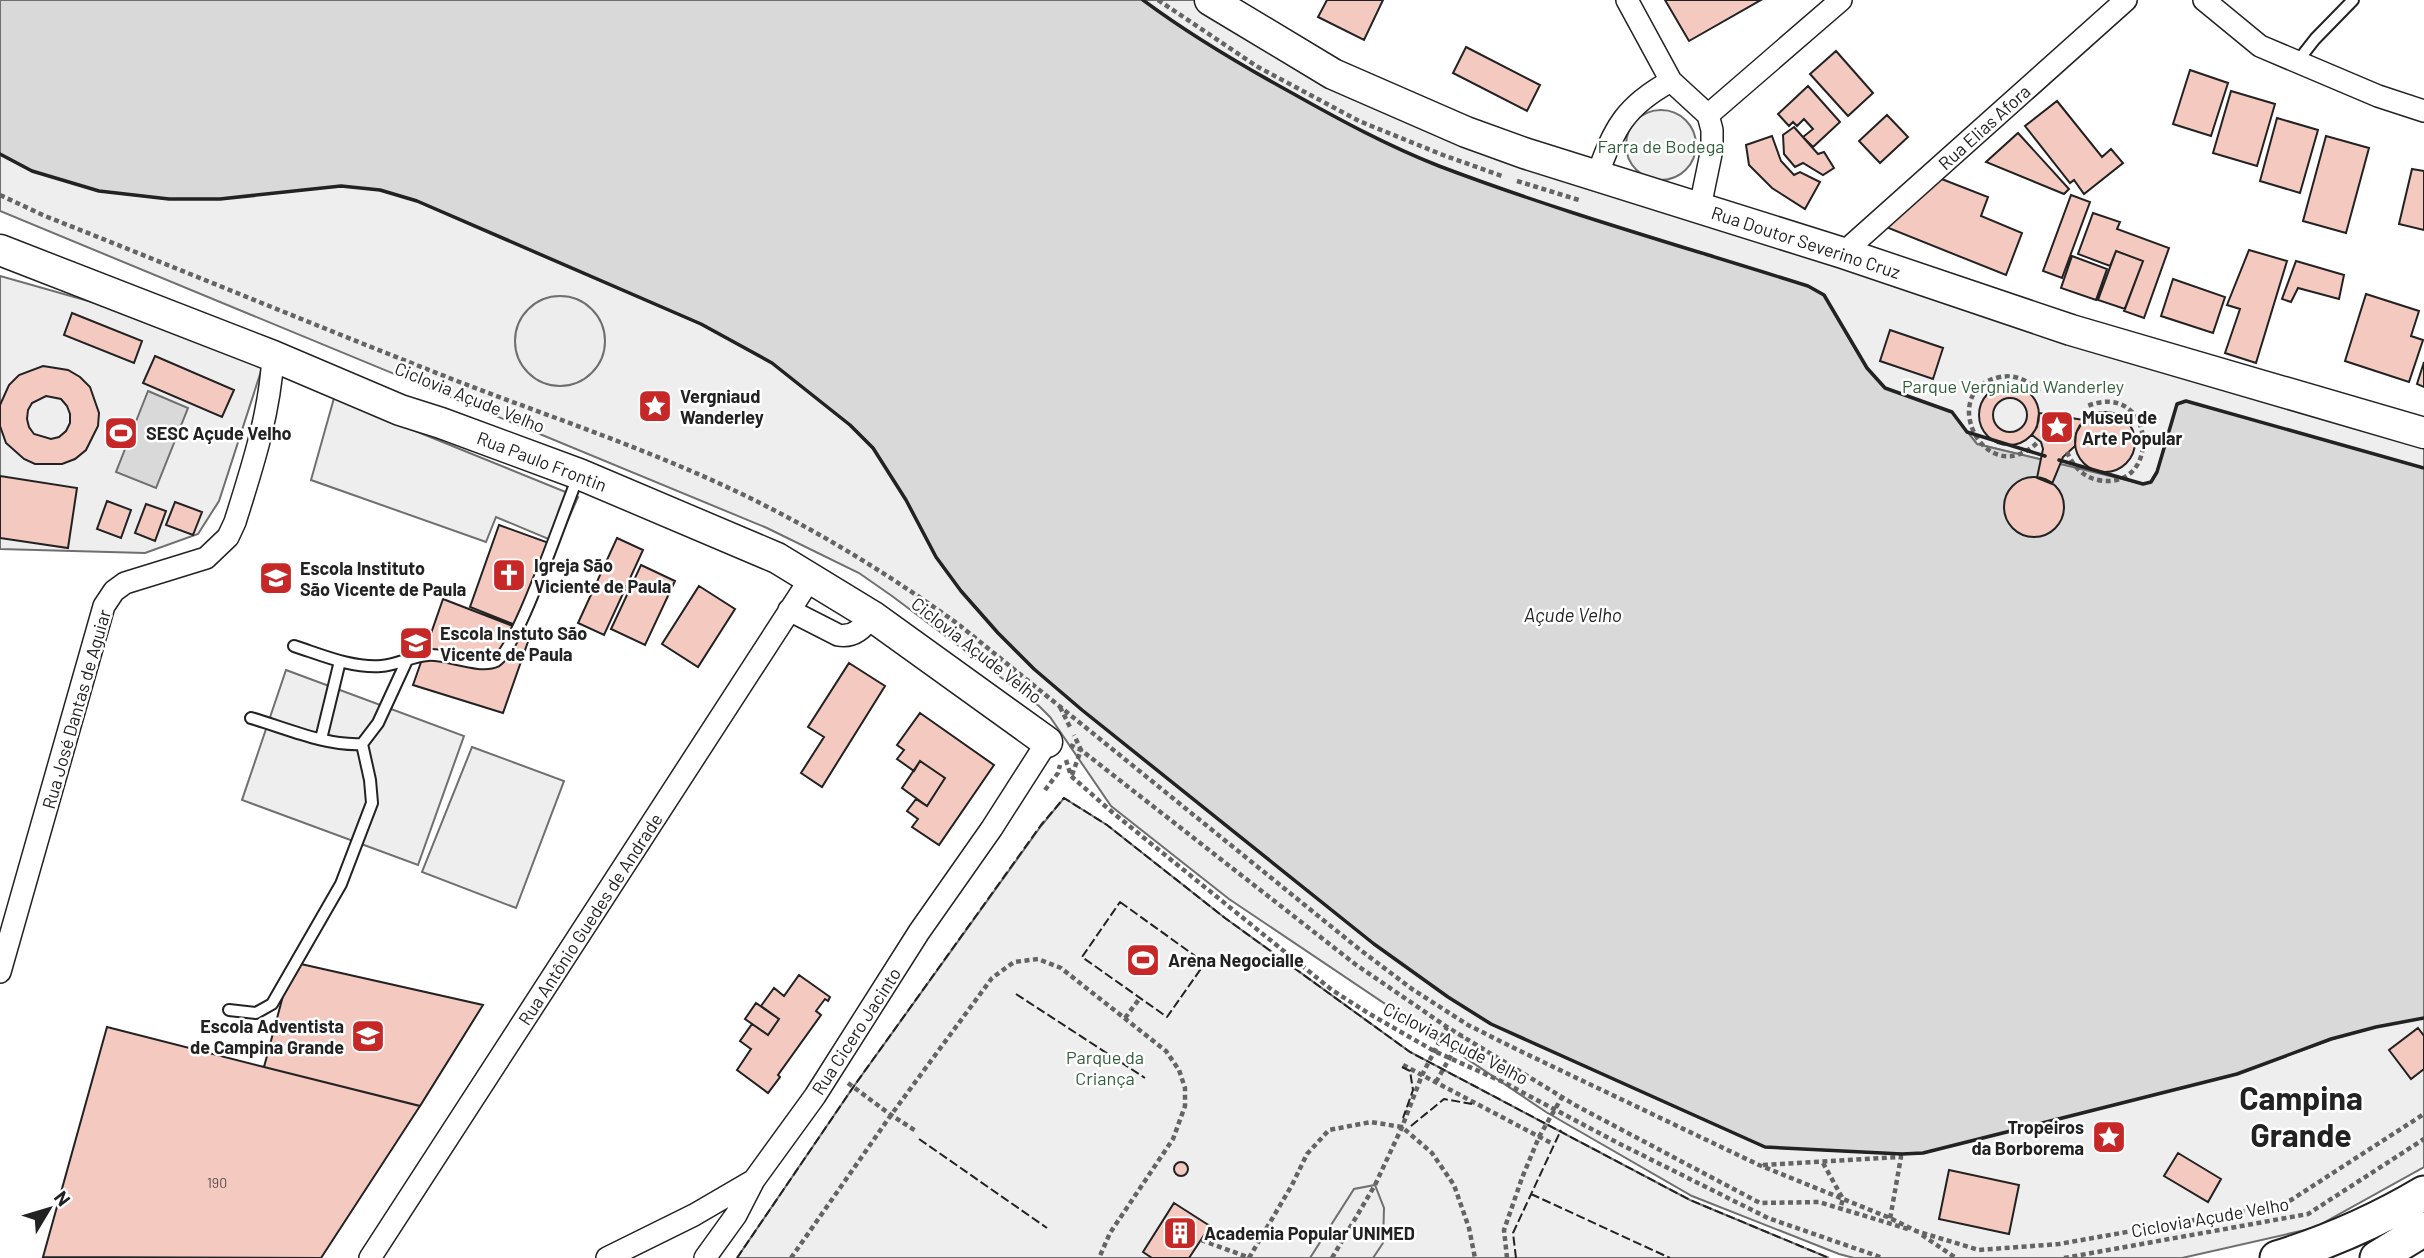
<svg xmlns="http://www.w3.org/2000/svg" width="2424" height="1258" font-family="Barlow,sans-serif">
	<rect width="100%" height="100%" fill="#fff"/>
	<!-- green -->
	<path fill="#eee" stroke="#6f6f6f" stroke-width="2" d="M1143,0h52l162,90 1067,352v26l-238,-67 -9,3 -20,68 -6,10 -8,2 -166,-40 -26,-32 -66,-24 -18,-20 -43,-73 -16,-9c-123,-39 -248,-74 -369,-120 -51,-20 -99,-46 -147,-73 -51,-28 -102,-58 -149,-93z
		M1626 145a35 35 0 1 1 70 0a35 35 0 1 1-70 0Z
		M0,154l32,17 67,20 70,8h51l121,-13 39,4 37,11 284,123 71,39 78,62 23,23 33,52 30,57 25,34 37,42 36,36 48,41 409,314 274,123 137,7 21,-1 314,-79 95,-35 44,-12 48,-9v149l-110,61 -132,30h-328l-15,-4 -147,-58 -146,-84 -317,-213 -118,-93 -61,-89 -11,-11 -147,-110 -33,-23 -92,-45 -767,-317z
		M0,276l106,30 157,59 -44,136 -21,33 -53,19 -145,-4z
		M334,398l244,99 -20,46 -62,-26 -10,25 -175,-62z
		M286,670l178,66 -46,129 -176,-65z
		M472,747l92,34 -48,127 -94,-36z
		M1064,798l43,27 118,93 185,134 280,148 139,58h-1092l117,-172 187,-260z"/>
	<!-- parking -->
	<path fill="#ededed" stroke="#6f6f6f" stroke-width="2" d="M515 341a45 45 0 1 1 90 0a45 45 0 1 1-90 0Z
		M1375,1185l9,23 -1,35 -10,15h-63l44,-69z"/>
	<!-- water -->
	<path fill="#d9d9d9" stroke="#6f6f6f" stroke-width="2" d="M0,0h1143c47,35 98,65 149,93 48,27 96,53 147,73 121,46 246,81 369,120l16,9 43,73 18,20 67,24 25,32 166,40 8,-2 6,-10 20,-68 9,-3 238,67v550l-48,9 -44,12 -95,35 -314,79 -21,1 -137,-7 -274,-123 -43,-27 -74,-53 -292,-234 -48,-41 -36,-36 -37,-42 -25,-34 -30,-57 -33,-52 -23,-23 -78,-62 -71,-39 -284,-123 -37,-11 -39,-4 -121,13h-51l-70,-8 -67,-20 -32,-17z
		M148,391l40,17 -32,80 -40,-16z"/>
	<!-- building -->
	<path fill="#f3c9c0" stroke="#222" stroke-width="2" fill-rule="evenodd" d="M1327,0h56l-19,40 -46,-23z
		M1665,0h96l-72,41z
		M1466,47l74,38 -13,26 -74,-38z
		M1836,51l37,42 -25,23 -38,-42z
		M2190,70l38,13 -17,53 -38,-12z
		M1808,86l32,36 -27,25 -10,-10 10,-8 -9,-10 -7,7 -4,-4 -4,4 -11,-12z
		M2231,91l44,13 -18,62 -44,-13z
		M2057,101l45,56 9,-8 12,14 -39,31 -10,-14 -4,3 -45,-57z
		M1887,115l21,22 -28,26 -21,-22z
		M2277,118l41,12 -18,63 -40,-12z
		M1794,127l24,27 6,-2 10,16 -11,7 -20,-12 -8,4 -11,-13 -1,-19z
		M2018,133l51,56 -5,5 -78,-32z
		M1772,136l9,25 13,14 6,-3 20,10 -15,27 -33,-21 -23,-23 -3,-20z
		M2326,136l43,12 -23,85 -43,-12z
		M2412,169l12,2v59l-25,-6z
		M1939,178l49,19 -7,19 41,17 -16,42 -120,-48z
		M2071,195l19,7 -28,76 -19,-7z
		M2093,213l27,9 -3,7 52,19 -25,70 -20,-7 19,-50 -27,-10 -6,15 -32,-12z
		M2249,250l38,11 -31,102 -31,-10 15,-44 -13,-4z
		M2116,251l27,10 -18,48 -27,-9z
		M2072,256l35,13 -11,31 -35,-12z
		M2296,261l48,14 -5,24 -41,-11 -7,14 -9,-3z
		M2173,279l52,18 -12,36 -52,-17z
		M2366,294l53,17 -8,25 12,4 -14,42 -64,-21z
		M72,313l70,28 -8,22 -70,-28z
		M1890,330l53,18 -10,31 -53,-18z
		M155,356l79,34 -12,27 -79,-34z
		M2424,362v25l-7,-3z
		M43,366l25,4 12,7 10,10 9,26 -1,13 -12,24 -11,9 -13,5h-27l-11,-5 -18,-16 -6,-17v-21l9,-20 10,-10zM46,396l15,3 6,7 3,8v9l-4,8 -7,6 -8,2 -17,-5 -5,-7 -2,-8 1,-9 4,-7z
		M1979 415a30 30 0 1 1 60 0a30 30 0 1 1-60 0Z
		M1993 415a17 17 0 1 1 34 0a17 17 0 1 1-34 0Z
		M2075 442a30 30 0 1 1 60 0a30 30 0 1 1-60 0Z
		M2039,413l45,7 -8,13 -1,13 -12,11 -11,27 -15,-6 6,-29 -2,-7 -9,-7 5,-8z
		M0,476l77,12 -9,60 -68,-10z
		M2004 507a30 30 0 1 1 60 0a30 30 0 1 1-60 0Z
		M107,501l24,9 -10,28 -24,-9z
		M175,502l27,10 -9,23 -27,-10z
		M146,504l20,7 -11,30 -20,-8z
		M499,525l50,18 -31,83 -48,-19z
		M617,538l26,12 -39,85 -26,-12z
		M641,565l34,16 -30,64 -34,-16z
		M699,586l36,23 -37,58 -36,-23z
		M443,599l88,34 -28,80 -90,-28z
		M849,663l36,23 -63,101 -21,-14 23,-36 -16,-10z
		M920,713l74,52 -55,80 -27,-18 6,-8 -11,-8 9,-12 11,7 18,-28 -25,-17 -6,10 -17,-12 7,-9 -7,-5z
		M920,761l25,17 -18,28 -25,-18z
		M292,962l191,43 -63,101 -156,-39z
		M799,975l31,22 -2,4 -3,-2 -9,12 5,4 -43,60 2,2 -12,16 -31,-23 14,-21 -11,-8 12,-17 16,11 11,-16 -18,-13 13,-18 10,8z
		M756,1003l23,16 -11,16 -23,-16z
		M107,1027l157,40 156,39 -99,152 -278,-1z
		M2418,1028l6,8v33l-13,10 -22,-29z
		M2178,1153l43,26 -13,23 -44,-26z
		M1174 1169a7 7 0 1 1 14 0a7 7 0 1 1-14 0Z
		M1949,1170l70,15 -10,49 -70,-15z
		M1174,1203l36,23 -21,32h-37l-9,-6z"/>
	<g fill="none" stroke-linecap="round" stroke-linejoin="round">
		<!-- service casing -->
		<g stroke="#222" stroke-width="14">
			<path id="service" d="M2297,62l18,-23 38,-39
				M294,646c28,9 57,22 87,20 16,-1 31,-10 47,-11 18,-2 52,14 68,6 22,-12 69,-154 82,-184
				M251,718c35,10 74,28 111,26l16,-21 30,-65
				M321,739l19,-78
				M229,1010l27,3 16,-9 69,-120 31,-81 -2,-23 -8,-36"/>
		</g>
		<!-- minor casing -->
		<g stroke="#222" stroke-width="24">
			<path id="minor" d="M1627,0l44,81 37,34 4,15v19l-12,58
				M2204,0l56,46 118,50 46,15
				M1708,115l133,-115
				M1597,176c17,-48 28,-70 74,-95
				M1843,253l283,-253
				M789,610l49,25c15,3 26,-7 34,-19
				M0,972l104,-366 10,-15 11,-8 81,-25 22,-21 7,-15c17,-54 35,-109 38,-166
				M370,1258l440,-679
				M607,1258l87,-43 60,-35 61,-84 104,-164 73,-104 55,-86
				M705,1258l31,-43 18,-35"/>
		</g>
		<!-- secondary casing -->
		<g stroke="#222" stroke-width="33">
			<path id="secondary" d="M1210,0l123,74 133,58 58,21 319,100 228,77 353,103
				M0,250l273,106 127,54 41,13 138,51 198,84 95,58 175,126"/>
		</g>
		<!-- primary casing -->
		<g stroke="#222" stroke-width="37">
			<path id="primary" d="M2277,1258c52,-16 100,-37 147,-65
				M2377,1258l47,-29"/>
		</g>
		<!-- path -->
		<path stroke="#646464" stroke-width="4.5" stroke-dasharray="5 3.5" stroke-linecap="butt" d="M1158,0l100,67 101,54 84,34 59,21
			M1517,181l65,20
			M0,195l45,21c137,54 274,111 412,165 101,39 206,73 303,122 70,35 135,76 198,121l401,325 53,40 56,36 50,25 241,115 131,53 26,13 63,19 80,-6 209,-37 23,-7 133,-86
			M2039,392c-10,-11 -23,-18 -39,-15 -66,13 -14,118 39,64
			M2067,452c6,14 16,25 31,28 66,13 58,-104 -13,-73
			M1060,707l10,20
			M1070,745l11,5 274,214 92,63 128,78 185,98 59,-1 89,27
			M1066,760l5,16 41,36 220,178 36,23 66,38 69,31 115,61 150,75 115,40
			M1072,775l9,-25 -7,-15
			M1045,790l13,-17 2,-8
			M1125,1018l15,-20
			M1403,1065l150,79
			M1436,1082l26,-46
			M848,1083l43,32 25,16
			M1823,1163l20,36 -3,10
			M1763,1165l138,-8 -11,62
			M1922,1235l34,23
			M1201,1240l49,18
			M791,1258l100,-143 101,-137 22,-16 24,-3 23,9 105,83 13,19 6,18v18l-12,33 -63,94 -11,25
			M1249,1258l43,-73 15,-31 22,-24 42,-8 31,5 30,26 22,32 15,43 6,30
			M1332,1258l43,-73 27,-58 20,-52 25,-48
			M1507,1258l-3,-28 18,-52 17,-41 23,-40
			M2064,1258l244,-44 116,-75"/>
		<!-- service -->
		<use href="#service" stroke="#fff" stroke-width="10"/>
		<!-- minor -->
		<use href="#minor" stroke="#fff" stroke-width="21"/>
		<!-- secondary -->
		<use href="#secondary" stroke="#fff" stroke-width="30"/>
		<!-- primary -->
		<use href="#primary" stroke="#fff" stroke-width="33"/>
		<!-- fence -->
		<path stroke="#222" stroke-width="2" stroke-dasharray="9 3.5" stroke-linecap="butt" d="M1120,902l85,61 -38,54 -85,-60z
			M1016,994l129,84
			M1402,1067l8,4 3,19 -10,28
			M1411,1126l33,-27 28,5
			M919,1139l128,89
			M1531,1194l139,64
			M737,1258l117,-172 187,-261 23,-27 43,27 118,93 185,134 280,148 139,58
			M1516,1258l-3,-25 48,-103"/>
		<!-- wall -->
		<path stroke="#222" stroke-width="3.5" d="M1143,0c47,35 98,65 149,93 48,27 96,53 147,73 121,46 246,81 369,120l16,9 43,73 18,20 67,24 15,20 78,24
			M0,154l32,17 67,20 70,8h51l121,-13 39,4 37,11 284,123 71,39 78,62 23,23 33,52 30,57 25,34 37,42 36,36 48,41 292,234 74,53 43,27 274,123 137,7 21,-1 314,-79 94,-35 45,-12 48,-9
			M2059,460l84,24 8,-2 6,-10 20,-68 9,-3 238,67"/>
	</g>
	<!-- icons -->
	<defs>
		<g id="sight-square" transform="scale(1.75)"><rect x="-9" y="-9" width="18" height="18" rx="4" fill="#c62828" stroke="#fff"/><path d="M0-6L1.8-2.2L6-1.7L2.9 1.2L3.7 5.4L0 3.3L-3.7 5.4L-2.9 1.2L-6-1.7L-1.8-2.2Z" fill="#fff"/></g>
		<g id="stadium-square" transform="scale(1.75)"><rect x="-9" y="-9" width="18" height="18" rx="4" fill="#c62828" stroke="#fff"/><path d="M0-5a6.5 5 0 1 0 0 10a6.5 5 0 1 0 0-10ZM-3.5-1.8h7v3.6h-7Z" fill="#fff"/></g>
		<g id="church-square" transform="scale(1.75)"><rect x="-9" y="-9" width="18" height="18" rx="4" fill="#c62828" stroke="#fff"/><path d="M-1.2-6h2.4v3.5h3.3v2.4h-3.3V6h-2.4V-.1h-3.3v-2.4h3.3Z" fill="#fff"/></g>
		<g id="school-square" transform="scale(1.75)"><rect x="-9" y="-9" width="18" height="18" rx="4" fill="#c62828" stroke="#fff"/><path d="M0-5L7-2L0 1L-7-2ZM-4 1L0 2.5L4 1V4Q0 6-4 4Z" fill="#fff"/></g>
		<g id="building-square" transform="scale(1.75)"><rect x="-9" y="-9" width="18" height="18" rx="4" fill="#c62828" stroke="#fff"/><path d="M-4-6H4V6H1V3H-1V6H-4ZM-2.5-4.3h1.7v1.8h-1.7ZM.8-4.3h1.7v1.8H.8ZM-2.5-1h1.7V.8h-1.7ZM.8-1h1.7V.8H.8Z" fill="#fff"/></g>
	</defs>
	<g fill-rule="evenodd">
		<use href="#sight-square" x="655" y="406"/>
		<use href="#sight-square" x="2057" y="427"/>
		<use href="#stadium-square" x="121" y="433"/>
		<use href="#church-square" x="509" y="575"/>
		<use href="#school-square" x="276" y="578"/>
		<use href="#school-square" x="416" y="643"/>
		<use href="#stadium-square" x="1143" y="960"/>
		<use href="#school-square" x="368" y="1036"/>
		<use href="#sight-square" x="2109" y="1137"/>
		<use href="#building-square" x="1180" y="1233"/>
	</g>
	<g text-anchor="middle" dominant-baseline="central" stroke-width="5" stroke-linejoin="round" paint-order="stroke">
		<!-- number labels -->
		<g font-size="14" fill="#564c4a">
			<text x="217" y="1182">190</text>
		</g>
		<!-- street labels -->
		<g font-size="18" fill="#222" stroke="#fff">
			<text transform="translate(1984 127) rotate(-42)">Rua Elias Afora</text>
			<text transform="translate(1806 242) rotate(18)">Rua Doutor Severino Cruz</text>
			<text transform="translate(470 397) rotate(22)">Ciclovia Açude Velho</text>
			<text transform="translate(542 461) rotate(21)">Rua Paulo Frontin</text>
			<text transform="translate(977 650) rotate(38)">Ciclovia Açude Velho</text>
			<text transform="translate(76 709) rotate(-74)">Rua José Dantas de Aguiar</text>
			<text transform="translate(590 919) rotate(-57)">Rua Antônio Guedes de Andrade</text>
			<text transform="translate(856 1031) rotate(-57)">Rua Cicero Jacinto</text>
			<text transform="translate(1456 1043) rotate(27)">Ciclovia Açude Velho</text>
			<text transform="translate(2210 1217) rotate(-10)">Ciclovia Açude Velho</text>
		</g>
		<!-- park labels -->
		<g font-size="18" fill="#2f5e38" stroke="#fff">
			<text x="1661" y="146">Farra de Bodega</text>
			<text x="2013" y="386">Parque Vergniaud Wanderley</text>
			<text x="1105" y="1057">Parque da<tspan x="1105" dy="21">Criança</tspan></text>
		</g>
		<!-- poi labels -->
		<g font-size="18" font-weight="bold" fill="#222" stroke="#fff" text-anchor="start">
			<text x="680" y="396">Vergniaud<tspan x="680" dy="21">Wanderley</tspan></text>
			<text x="2082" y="417">Museu de<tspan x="2082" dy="21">Arte Popular</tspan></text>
			<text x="146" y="433">SESC Açude Velho</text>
			<text x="534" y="565">Igreja São<tspan x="534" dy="21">Viciente de Paula</tspan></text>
			<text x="300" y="568">Escola Instituto<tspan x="300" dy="21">São Vicente de Paula</tspan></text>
			<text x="440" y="633">Escola Instuto São<tspan x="440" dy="21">Vicente de Paula</tspan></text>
			<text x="1168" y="960">Arena Negocialle</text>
			<text x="344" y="1026" text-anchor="end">Escola Adventista<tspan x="344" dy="21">de Campina Grande</tspan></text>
			<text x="2084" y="1127" text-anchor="end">Tropeiros<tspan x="2084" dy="21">da Borborema</tspan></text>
			<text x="1204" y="1233">Academia Popular UNIMED</text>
		</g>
		<!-- water labels -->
		<g font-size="19" font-style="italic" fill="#222" stroke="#fff">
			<text x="1573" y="614">Açude Velho</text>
		</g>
		<!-- town labels -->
		<g font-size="32" font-weight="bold" fill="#222" stroke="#fff">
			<text x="2301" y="1097">Campina<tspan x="2301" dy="37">Grande</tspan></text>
		</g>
	</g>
	<!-- north arrow -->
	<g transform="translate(49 1209) rotate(52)" stroke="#ffffff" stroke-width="5" paint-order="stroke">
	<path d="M0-5L12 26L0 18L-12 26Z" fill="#222222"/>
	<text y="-10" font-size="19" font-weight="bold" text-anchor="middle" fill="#222222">N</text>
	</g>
</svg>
